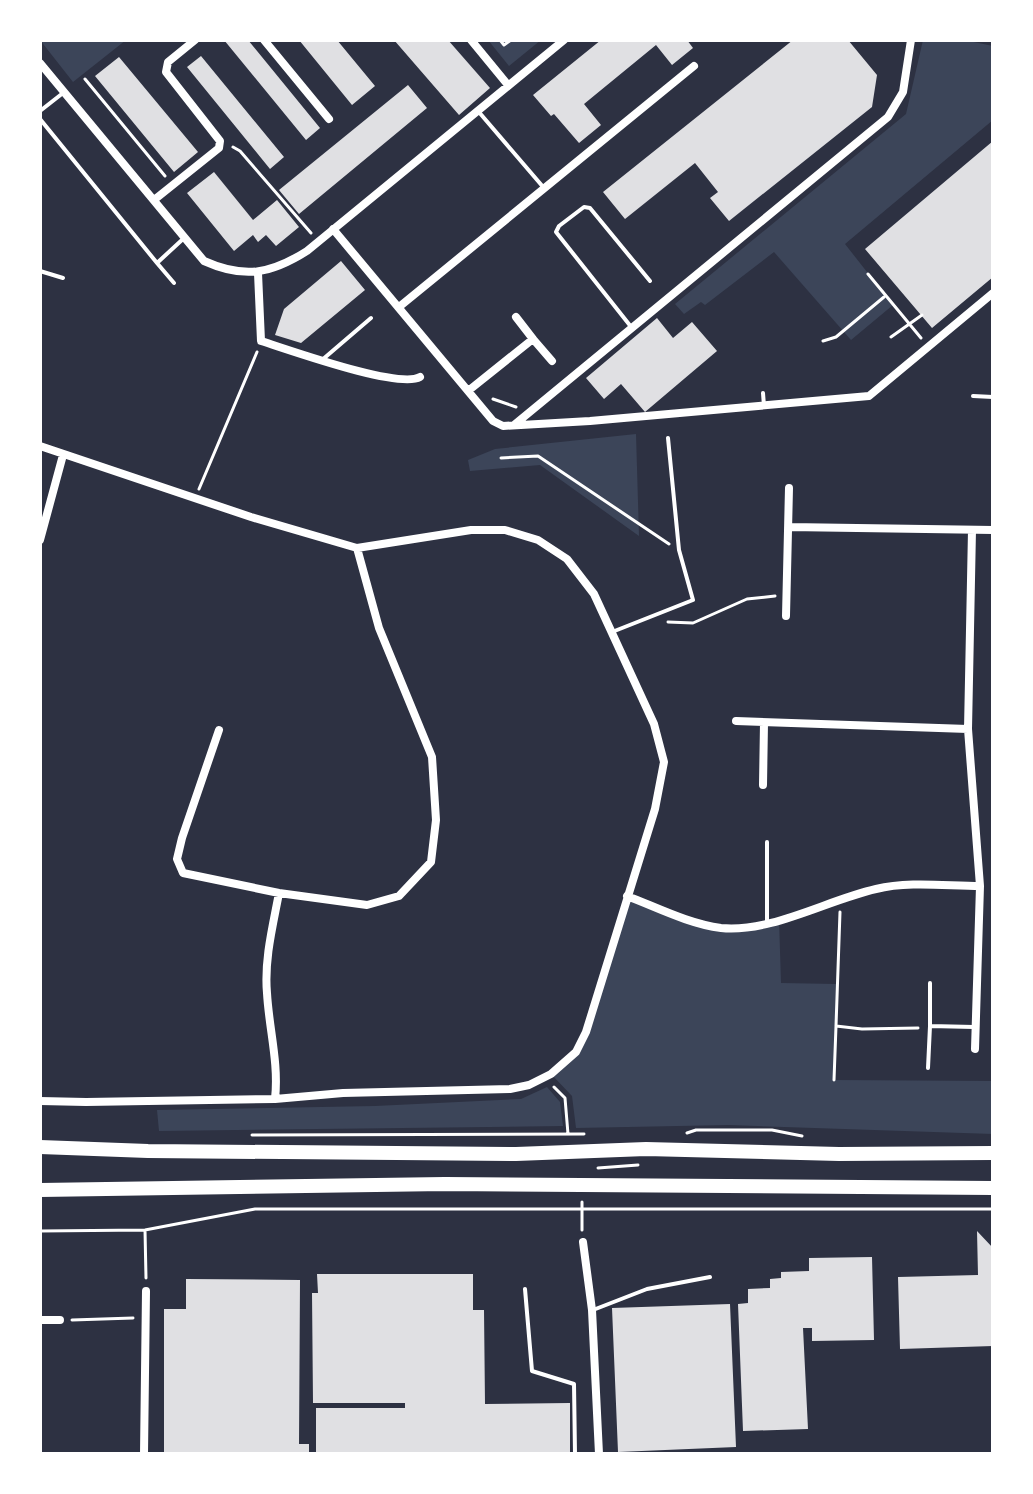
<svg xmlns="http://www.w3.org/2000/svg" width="1033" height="1494" font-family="'PT Sans Narrow',sans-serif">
	<rect width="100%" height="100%" fill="#2d3142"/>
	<!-- green -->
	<path fill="#3c4559" d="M40,40h86l-53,42z
		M488,40h53l-32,26z
		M923,40h41l29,6v74l-148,124 48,61 -42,35 -77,-88 -69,53 -4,-3 -17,12 -9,-10 231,-190z
		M636,434l3,102 -99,-71 -70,6 -2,-11 27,-11z
		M627,896l92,32 60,-9 2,64 55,1 -2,96 159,1v53l-264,-9 -153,3 -4,-32 -21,-22 25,-22z
		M547,1087l13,15 3,24 -404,5 -2,-21 218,-4 146,-7z"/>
	<!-- building -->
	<path fill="#e0e0e3" d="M224,40h24l72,88 -14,12z
		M299,40h38l38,46 -23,19z
		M394,40h54l42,48 -31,27z
		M601,40h86l6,8 -21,17 -16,-20 -72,59 17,21 -22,18 -25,-29 -3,2 -18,-21z
		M793,40h55l29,35 -5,32 -143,114 -19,-23 8,-6 -23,-29 -70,56 -22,-27z
		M201,56l83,101 -14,12 -83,-102z
		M119,57l79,95 -24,20 -79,-96z
		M408,85l19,23 -128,106 -20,-24z
		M993,141v136l-61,51 -67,-79z
		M214,172l39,48 24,-20 22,27 -23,19 -10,-11 -8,7 -5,-7 -19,16 -47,-58z
		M341,261l24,29 -64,53 -26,-8 9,-26z
		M657,318l16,20 19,-16 25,29 -72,61 -24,-28 -17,15 -18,-21z
		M977,1231l16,17v98l-93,3 -2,-72 80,-2z
		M872,1257l2,83 -62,1v-13h-9l5,101 -65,2 -5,-127 10,-1v-14l22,-1v-9l11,-1v-6l28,-1v-13z
		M317,1274h156v36h11l1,94 85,-1v51h-254v-46h89v-5h-92l-1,-110h6z
		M186,1279l114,1 -1,164h10v10h-145v-145h22z
		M730,1304l6,143 -118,5 -6,-144z"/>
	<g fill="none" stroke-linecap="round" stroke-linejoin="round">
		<!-- path -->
		<path stroke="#fff" stroke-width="3" d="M500,40l4,5 7,-5
			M85,79l80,97
			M233,147l7,4 71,82
			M868,274l53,64
			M891,337l31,-22
			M823,341l13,-4 48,-40
			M493,399l23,8
			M501,458l37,-2 131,88
			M199,489l58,-137
			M668,622l25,1 54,-24 28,-3
			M840,912l-4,114 26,3 56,-1
			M834,1080l2,-54
			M554,1087l11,11 3,36
			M687,1133l9,-3h76l30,6
			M252,1135l332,-1
			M598,1168l40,-3
			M582,1202v28
			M145,1230l1,48
			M40,1231l105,-1 110,-21h738
			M72,1320l61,-2"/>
		<!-- service -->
		<path stroke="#fff" stroke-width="4" d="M40,111l23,-18
			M478,111l66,77
			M40,119l117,144
			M40,271l23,7
			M174,283l-17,-20 26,-24
			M632,328l-76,-96 3,-6 25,-19 6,1 60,73
			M322,360l49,-42
			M763,393l1,13
			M973,396l20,1
			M612,632l81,-32 -14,-50 -11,-112
			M767,923v-81
			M930,983v43
			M928,1068l2,-42 44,1
			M525,1289l7,82 42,13 1,70
			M593,1310l54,-21 63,-12"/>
		<!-- minor -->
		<path stroke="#fff" stroke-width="8" d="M264,40l65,79
			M471,40l37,45
			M40,63l164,198c40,18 67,13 103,-10l257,-211
			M154,200l65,-52 1,-7 -54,-69 2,-10 27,-22
			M333,229l160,192 10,5 87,-5 279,-25 124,-103
			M258,273l3,68c29,9 137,48 159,36
			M399,307l295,-241
			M516,317l17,22
			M468,391l65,-52 19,22
			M514,425l374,-308 15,-25 8,-52
			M40,446l211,71 106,31 114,-18h34l33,10 29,19 27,35 60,130 10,38 -9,47 -69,223 -10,20 -25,22 -22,11 -19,4 -167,4 -68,6 -189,3 -46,-1
			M789,527l204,3
			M972,530l-4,199 12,157 -5,163
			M40,540l23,-85
			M786,616l3,-128
			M736,721l232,8
			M219,730l-37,108 -5,21 6,14 96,20 88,12 32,-9 32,-34 5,-42 -4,-63 -53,-129 -22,-80
			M763,785l1,-62
			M627,896c29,11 62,28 94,32 50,5 106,-28 155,-39 33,-8 70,-3 104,-3
			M275,1099c4,-36 -6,-70 -8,-106 -3,-33 6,-68 12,-100
			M583,1242l9,68 7,144
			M40,1320h20
			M144,1454l2,-163"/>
		<!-- trunk -->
		<path stroke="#fff" stroke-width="14" d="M40,1147l108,4 368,3 130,-5 193,5 154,-1
			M40,1190l405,-6 548,4"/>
	</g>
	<!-- border -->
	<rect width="1033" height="1494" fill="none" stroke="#ffffff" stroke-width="84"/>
</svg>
